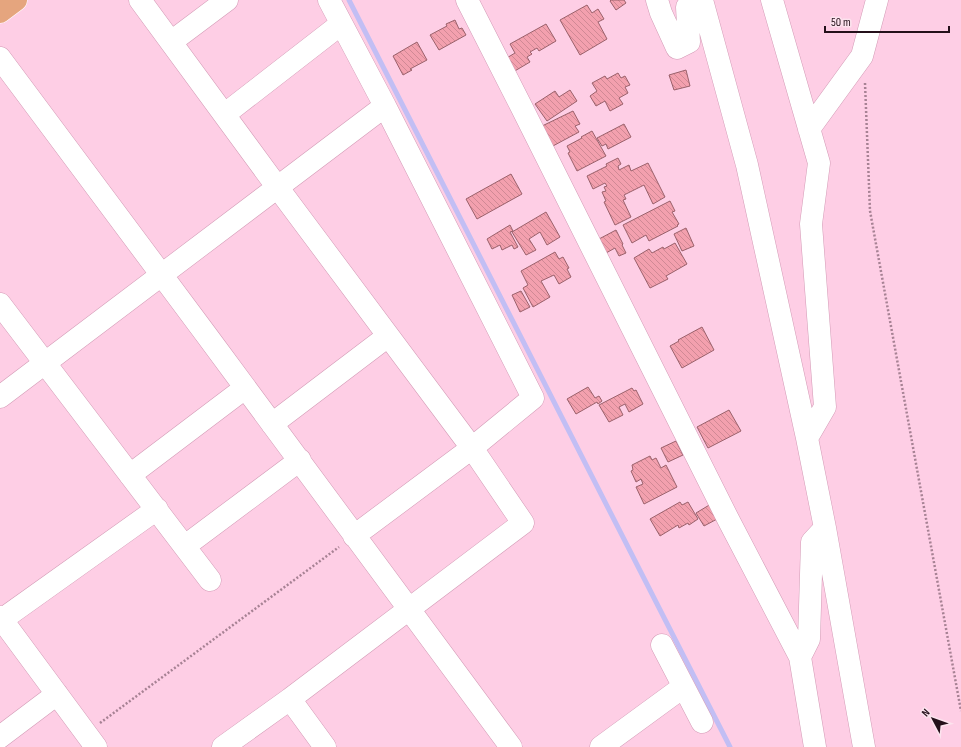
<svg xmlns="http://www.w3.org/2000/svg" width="961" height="747" font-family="'Sofia Sans Condensed',sans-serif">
	<defs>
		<pattern id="building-back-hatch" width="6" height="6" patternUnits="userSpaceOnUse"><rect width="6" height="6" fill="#f3a0ae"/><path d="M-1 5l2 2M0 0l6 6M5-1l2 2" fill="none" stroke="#d08995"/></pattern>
	</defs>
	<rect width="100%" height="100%" fill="#fecee5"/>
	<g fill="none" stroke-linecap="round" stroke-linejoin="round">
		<!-- stream -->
		<path stroke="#c2bef4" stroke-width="5" d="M349,0l381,747"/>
	</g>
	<!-- building -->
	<path fill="url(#building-back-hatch)" stroke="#9a616b" d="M611,0h13l2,3 -10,7 -6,-9z
		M587,5l5,8 6,-4 6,10 -6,3 9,17 -27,16 -20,-35z
		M455,20l4,9 3,-1 4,7 -27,15 -9,-15 17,-9 -1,-2z
		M546,24l10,17 -17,10 -2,-3 -7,4 2,2 -5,3 3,5 -17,10 -8,-13 10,-6 -5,-9z
		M417,42l10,18 -17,9 2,1 -9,5 -10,-19z
		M686,70l4,16 -16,4 -5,-15z
		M618,73l3,5 4,-2 5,9 -5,2 3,6 -9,5 4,6 -13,7 -5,-10 -9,5 -6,-10 7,-5 -5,-8 13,-7 2,3z
		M570,90l7,11 -30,20 -12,-17 20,-13 4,6z
		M573,111l7,13 -5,2 4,6 -28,15 -11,-20z
		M624,124l7,13 -23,12 -2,-5 -4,2 -5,-8z
		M592,131l14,25 -29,15 -9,-18 2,-1 -3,-6 15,-8 -1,-1z
		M618,158l3,6 -3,2 1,4 10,-5 2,6 17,-8 17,34 -12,7 -9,-19 -20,10 2,4 -3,1 8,17 -16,8 -11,-23 2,-1 -4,-9 4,-1 -2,-4 3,-1 -2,-3 -12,6 -6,-13 20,-10 -1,-2z
		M511,174l11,20 -45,25 -11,-20z
		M670,201l5,10 -3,1 7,12 -2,1 1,1 -29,15 -3,-6 -14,8 -9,-18z
		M546,212l14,25 -13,8 -7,-13 -11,7 7,11 -10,5 -14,-23z
		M510,225l3,6 -3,1 8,15 -4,2 -2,-4 -10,5 -2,-5 -8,4 -5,-10z
		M686,228l8,18 -12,5 -8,-17z
		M616,230l7,14 -1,1 4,8 -7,3 -4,-8 -9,5 -7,-14z
		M675,243l12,21 -21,12 2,3 -18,9 -16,-30 15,-9 3,4 11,-6 1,2z
		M555,252l4,7 4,-2 6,11 -2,1 4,8 -12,7 -5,-9 -13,6 9,16 -17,10 -10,-19 5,-3 -7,-14z
		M521,291l9,16 -10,5 -8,-17z
		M702,327l12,23 -32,18 -12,-22 9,-5 -1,-1z
		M588,387l7,11 4,-2 3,5 -4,3 -1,-2 -21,12 -9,-15z
		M632,388l2,3 2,-1 7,14 -14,8 -4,-8 -6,3 4,8 -14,7 -10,-17z
		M729,410l12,21 -33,17 -11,-21z
		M676,441l7,14 -15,7 -7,-14z
		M650,456l2,4 4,-2 5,10 5,-3 11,22 -33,17 -8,-17 7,-3 -2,-5 -5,3 -5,-11 2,-1 -1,-5z
		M680,502l2,3 6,-3 10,17 -9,6 -1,-2 -9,5 -1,-3 -18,11 -10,-17z
		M711,504l8,14 -15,8 -8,-13z"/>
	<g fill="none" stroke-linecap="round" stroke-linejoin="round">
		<!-- minor casing -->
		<g stroke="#d39bb6" stroke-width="23">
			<path id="minor" d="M140,0l138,188 194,260 51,75 -233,176 -67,48
				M467,0l55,108 206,411 72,138 15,90
				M657,0l4,13 16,35 12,-6 -2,-35 8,-7
				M702,0l45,165 60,273 18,90 39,219
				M772,0l47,163 -8,61 14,183 -18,31
				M171,42l56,-42
				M0,58c171,229 342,459 511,689
				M225,114l116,-90
				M809,129l53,-73 15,-56
				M0,304l210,276
				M0,397l385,-291 -56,-106
				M272,424l116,-88
				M130,475l115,-87
				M354,536l118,-88 61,-50 -148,-292
				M185,546l115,-86
				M0,617l96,130
				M0,621l157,-112
				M662,645l40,77
				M800,657l9,-18 3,-97 13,-14
				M290,699l35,48
				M0,737l57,-43
				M601,747l82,-60"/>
		</g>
		<!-- major casing -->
		<g stroke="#fff" stroke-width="23">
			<path id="major" d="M0,12l16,-12"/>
		</g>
		<!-- path -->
		<path stroke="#a78294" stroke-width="2.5" stroke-dasharray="2 2" stroke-linecap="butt" d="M865,83l5,128 91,500
			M100,723l239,-176"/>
		<!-- minor -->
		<use href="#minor" stroke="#fff" stroke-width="22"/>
		<!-- major -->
		<use href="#major" stroke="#e5a57e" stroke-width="22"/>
	</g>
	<!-- north arrow -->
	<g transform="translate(933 719) rotate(311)" stroke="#fce3ee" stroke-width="3" paint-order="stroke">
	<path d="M0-3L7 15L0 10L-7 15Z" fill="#24101a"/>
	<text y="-6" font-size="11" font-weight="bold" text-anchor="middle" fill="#24101a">N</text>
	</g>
	<!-- scale -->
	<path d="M825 26v6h124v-6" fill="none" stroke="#24101a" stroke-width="2"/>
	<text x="831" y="26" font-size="12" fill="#24101a" stroke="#fce3ee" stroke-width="3" paint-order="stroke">50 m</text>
</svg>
